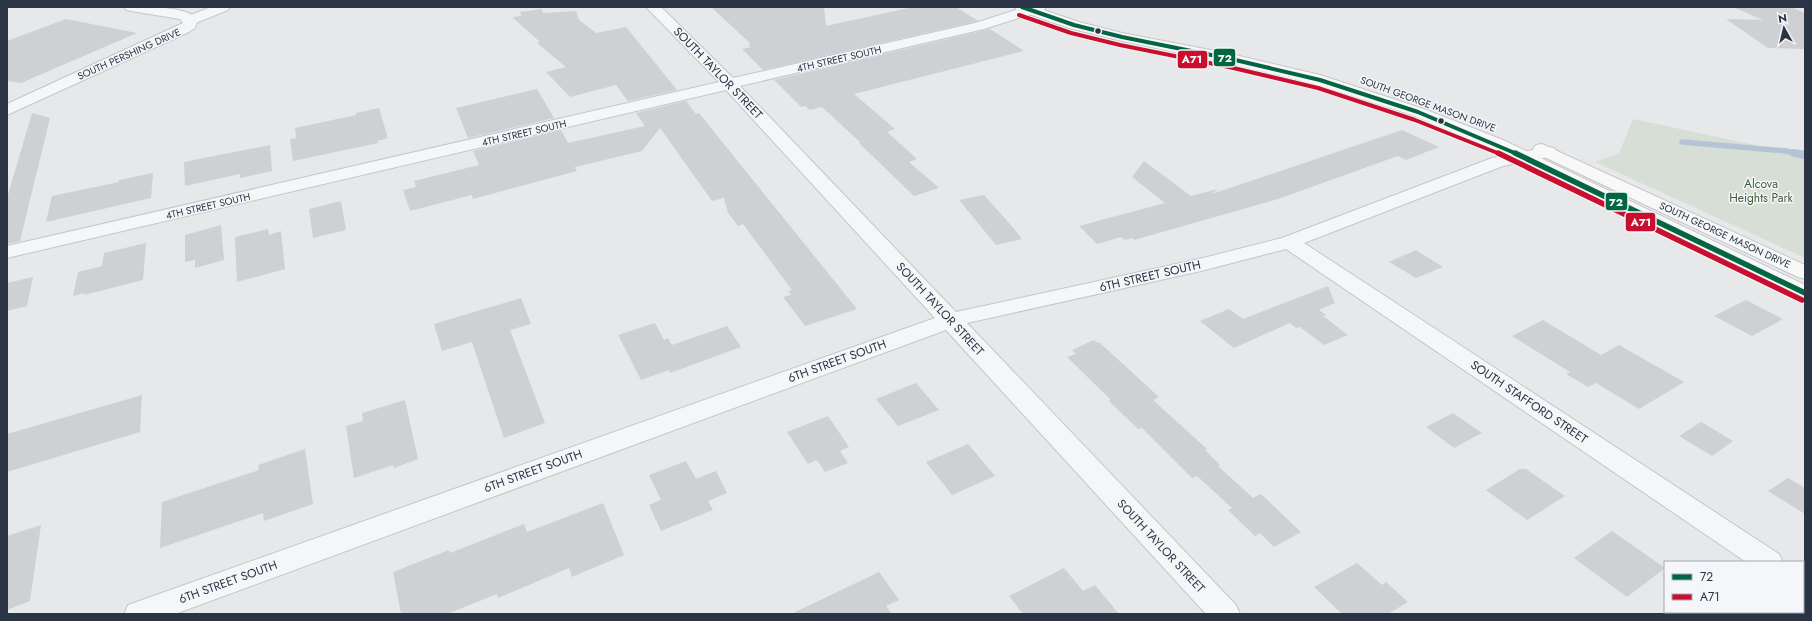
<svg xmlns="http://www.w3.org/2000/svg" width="1812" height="621" font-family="Jost,sans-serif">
	<rect width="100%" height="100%" fill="#e6e8ea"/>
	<!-- green -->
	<path fill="#d6ded6" d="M1633,119l172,37v102l-210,-96 24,-9z"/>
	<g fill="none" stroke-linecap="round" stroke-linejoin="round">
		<!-- stream-far1 -->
		<path stroke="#b4c4d5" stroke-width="5.5" d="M1682,142l104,9 13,3"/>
		<!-- stream -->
		<path stroke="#b4c4d5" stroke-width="8" d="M1794,153l11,2"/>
	</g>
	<!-- building -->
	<path fill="#ced0d3" d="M711,7h113l2,19 87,-19h43l22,14 -215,49 -21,-21 9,-2 -3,-2 3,-1z
		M1733,7h58l14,6v36l-37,-1 -42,-29 37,1z
		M542,9l1,4 33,-2 3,9 17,13 30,-6 51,63 -49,11 -12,-16 -46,12 -24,-25 20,-5 -29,-24 3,-1 -28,-25 9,-1 -1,-4z
		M66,19l71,14 -116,50 -14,-2v-40z
		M990,29l34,22 -170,43 41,35 -8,3 30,27 -8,3 30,26 -25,8 -55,-53 1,-1 -38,-35 -12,3 -5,-4 -4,1 -27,-27z
		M537,89l17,29 -86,20 -12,-30z
		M686,101l10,13 3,-1 158,196 -52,17 -22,-29 8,-2 -3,-4 4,-1 -49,-66 -5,2 -10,-13 -4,-15 -12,3 -52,-73 -18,23 -67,16 2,4 -104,28 -1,-4 -62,16 -7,-21 13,-3 -2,-6 65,-16 -6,-14 88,-21 7,13 77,-17 -9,-13z
		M379,108l9,30 -11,3 1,2 -85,18 -3,-22 6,-1 -1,-10 61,-13v-2z
		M32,113l18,5 -30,123 -13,3v-46z
		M1402,130l37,17 -33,13 -8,-4 -120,43 -144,41 -1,-2 -8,2 -4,-3 -24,7 -18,-18 86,-23 -33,-26 12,-16 47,35 27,-7 -6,5z
		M270,145l2,26 -32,7v-4l-55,12 -1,-24z
		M153,173l-2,25 -105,24 6,-26 67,-14v-2z
		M984,195l25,28 13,16 -26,6 -37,-45z
		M341,201l5,29 -33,8 -4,-29z
		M221,225l3,35 -29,8v-8l-10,2v-27z
		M268,229l1,6 12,-4 4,38 -48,13 -2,-45z
		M146,243l-3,37 -59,15 1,-2 -12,3 5,-24 24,-6 2,-13z
		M1416,250l27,17 -27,11 -27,-16z
		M33,277l-6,29 -20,5v-28z
		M1328,286l7,17 -16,7 7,5 -3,1 25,19 -24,10 -24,-18 -4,1 -6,-5 -56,25 -34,-27 29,-12 14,10z
		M521,298l10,26 -21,6 35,93 -41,15 -32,-96 -30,9 -8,-27z
		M1746,300l37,19 -31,17 -38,-20z
		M1543,320l58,35 18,-10 65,37 -45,27 -43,-26 -8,4 -22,-13 4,-2 -58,-36z
		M655,323l9,17 4,-2 4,7 55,-19 14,21 -71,26 -1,-3 -28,10 -23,-45z
		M1094,340l3,3 2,-1 60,55 -6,3 54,49 -2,1 15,15 -2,1 35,32 8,-4 40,38 -27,15 -14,-14 -5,3 -27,-26 4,-2 -35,-32 -5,2 -50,-50 -4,1 -29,-28 2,-1 -44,-43 9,-3 -4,-4z
		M916,383l23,27 -41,16 -22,-27z
		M142,395l-2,37 -133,40v-38z
		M405,400l13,59 -24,9 -1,-3 -39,13 -8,-52 17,-5 -1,-8z
		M1453,413l29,20 -28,15 -28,-21z
		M828,416l21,31 -9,4 8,12 -23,9 -8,-12 -9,4 -21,-32z
		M1701,422l32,19 -21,15 -33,-20z
		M968,444l27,32 -43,19 -26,-33z
		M305,449l8,55 -49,17 -1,-8 -103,35 2,-46 97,-32 -1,-5z
		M686,461l10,18 20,-8 11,22 -19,8 5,9 -52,21 -12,-26 12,-5 -12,-25z
		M1520,469h6l39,27 -38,24 -41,-30z
		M1788,478l17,10v26l-37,-23z
		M603,503l21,52 -52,22 -3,-9 -71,30 -1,-4 -50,20h-46l-8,-42 56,-22 1,3 74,-29 3,8z
		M41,525l-11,76 -23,9v-74z
		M1612,531l53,37 -38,29 -53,-39z
		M1357,563l25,22 4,-3 22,20 -20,12h-46l-28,-27z
		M1064,568l19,23 12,-6 24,29h-96l-14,-18z
		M879,572l20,28 -13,6 6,8h-101z"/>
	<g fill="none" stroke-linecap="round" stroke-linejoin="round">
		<!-- minor casing -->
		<g stroke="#c4c6c8" stroke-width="2">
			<path id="minor" d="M211,7h19l-2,3 -32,13h-10l-2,-3 2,-3z
				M646,7h15l72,71 242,-55 50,-16h21l-2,3 -60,19 -244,57 216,226 243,-53 83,-21 210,-80 56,-11 6,1 3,4 -3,4 -51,10 -199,77 475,311 4,8h-37l-460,-313 -85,22 -234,52 269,282 4,9h-34l-260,-284 -771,284h-51l4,-9 807,-287 -209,-228 -719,168v-12l712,-164z
				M1803,572l2,1v26l-2,-1z"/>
		</g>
		<!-- tertiary casing -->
		<g stroke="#c4c6c8" stroke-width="2">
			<path id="tertiary" d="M124,7c17,0 64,-2 74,13l-3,8 -6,4 -182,83v-11l176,-81 -3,-4 -49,-8 -5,-1z"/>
		</g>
		<!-- secondary casing -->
		<g stroke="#c4c6c8" stroke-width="2">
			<path id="secondary" d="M1015,7h20l44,15 43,11 109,21 89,21 104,34 79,31 302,145v15l-8,-2 -306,-150 -79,-33 -97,-31 -84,-20 -109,-23 -53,-13 -52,-18z
				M1542,144l263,121v14l-7,-2 -262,-124 -3,-4 3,-4z"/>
		</g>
		<!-- minor -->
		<use href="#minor" fill="#f5f6f7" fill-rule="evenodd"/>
		<!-- tertiary -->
		<use href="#tertiary" fill="#f5f6f7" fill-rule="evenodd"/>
		<!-- secondary -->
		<use href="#secondary" fill="#f8f8f8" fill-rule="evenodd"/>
		<!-- bus-1-far1 casing -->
		<g stroke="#f4f6f9" stroke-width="6">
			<path id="bus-1-far1" d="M1022,7l52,18 48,12 109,22 89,21 98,32 99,42"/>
		</g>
		<!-- bus-1 casing -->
		<g stroke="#f4f6f9" stroke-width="8">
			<path id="bus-1" d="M1515,153l290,140"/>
		</g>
		<!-- bus-2-far1 casing -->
		<g stroke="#f4f6f9" stroke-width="6">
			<path id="bus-2-far1" d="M1019,15l52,18 49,12 109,22 89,21 97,32 85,34"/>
		</g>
		<!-- bus-2 casing -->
		<g stroke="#f4f6f9" stroke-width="8">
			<path id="bus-2" d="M1498,153l304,147"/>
		</g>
		<!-- bus-1-far1 -->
		<use href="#bus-1-far1" stroke="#006641" stroke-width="4"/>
		<!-- bus-1 -->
		<use href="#bus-1" stroke="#006641" stroke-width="5.5"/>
		<!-- bus-2-far1 -->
		<use href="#bus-2-far1" stroke="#c8102e" stroke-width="4"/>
		<!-- bus-2 -->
		<use href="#bus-2" stroke="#c8102e" stroke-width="5.5"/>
	</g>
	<!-- markers -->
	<g fill="#2b3445" stroke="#f4f6f9" stroke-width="1.5">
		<circle cx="1098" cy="31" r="3.5"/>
		<circle cx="1441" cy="121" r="3.5"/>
	</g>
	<g text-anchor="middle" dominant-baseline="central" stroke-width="3" stroke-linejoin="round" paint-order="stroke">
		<!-- far-street labels -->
		<g font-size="10" fill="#2b3445" stroke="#f4f6f9">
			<text transform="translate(129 54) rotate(-24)">SOUTH PERSHING DRIVE</text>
			<text transform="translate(839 59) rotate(-13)">4TH STREET SOUTH</text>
			<text transform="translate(1428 104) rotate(20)">SOUTH GEORGE MASON DRIVE</text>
			<text transform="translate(524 133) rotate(-13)">4TH STREET SOUTH</text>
			<text transform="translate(208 206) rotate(-13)">4TH STREET SOUTH</text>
			<text transform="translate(1725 235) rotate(25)">SOUTH GEORGE MASON DRIVE</text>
		</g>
		<!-- street labels -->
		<g font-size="12" fill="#2b3445" stroke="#f4f6f9">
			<text transform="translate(718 73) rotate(46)">SOUTH TAYLOR STREET</text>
			<text transform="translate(1150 276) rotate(-13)">6TH STREET SOUTH</text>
			<text transform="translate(940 309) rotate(47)">SOUTH TAYLOR STREET</text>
			<text transform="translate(837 361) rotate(-20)">6TH STREET SOUTH</text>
			<text transform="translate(1529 402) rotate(34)">SOUTH STAFFORD STREET</text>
			<text transform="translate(533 471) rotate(-20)">6TH STREET SOUTH</text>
			<text transform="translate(1161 546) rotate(47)">SOUTH TAYLOR STREET</text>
			<text transform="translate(228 582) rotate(-20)">6TH STREET SOUTH</text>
		</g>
		<!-- park labels -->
		<g font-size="12" fill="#3f6138" stroke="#f4f6f9">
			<text x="1761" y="184">Alcova<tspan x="1761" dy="14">Heights Park</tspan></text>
		</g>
	</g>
	<g stroke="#f4f6f9" stroke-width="1.5">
		<rect x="1213" y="48" width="23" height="19" rx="4" fill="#006641"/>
		<rect x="1177" y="50" width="31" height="19" rx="4" fill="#c8102e"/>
		<rect x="1605" y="192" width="23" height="19" rx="4" fill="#006641"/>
		<rect x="1625" y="212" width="31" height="20" rx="4" fill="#c8102e"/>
	</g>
	<g font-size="11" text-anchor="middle" font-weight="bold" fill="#fff">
		<text x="1225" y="62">72</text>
		<text x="1192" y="63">A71</text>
		<text x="1616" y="206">72</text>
		<text x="1641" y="226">A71</text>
	</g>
	<!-- border -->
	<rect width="1812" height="621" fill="none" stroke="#2b3445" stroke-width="16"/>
	<!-- legend -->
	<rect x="1664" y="561" width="140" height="52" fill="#f4f6f9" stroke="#a4a8b1"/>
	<rect x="1672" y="574" width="20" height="6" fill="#006641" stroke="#a4a8b1"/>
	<text x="1700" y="581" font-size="12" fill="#2b3445">72</text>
	<rect x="1672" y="594" width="20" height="6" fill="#c8102e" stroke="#a4a8b1"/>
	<text x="1700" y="601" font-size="12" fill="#2b3445">A71</text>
	<!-- north arrow -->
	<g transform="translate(1784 28) rotate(352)" stroke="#f4f6f9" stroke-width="3" paint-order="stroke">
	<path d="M0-3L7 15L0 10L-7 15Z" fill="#2b3445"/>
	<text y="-6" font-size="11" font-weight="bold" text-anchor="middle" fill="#2b3445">N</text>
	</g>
</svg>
